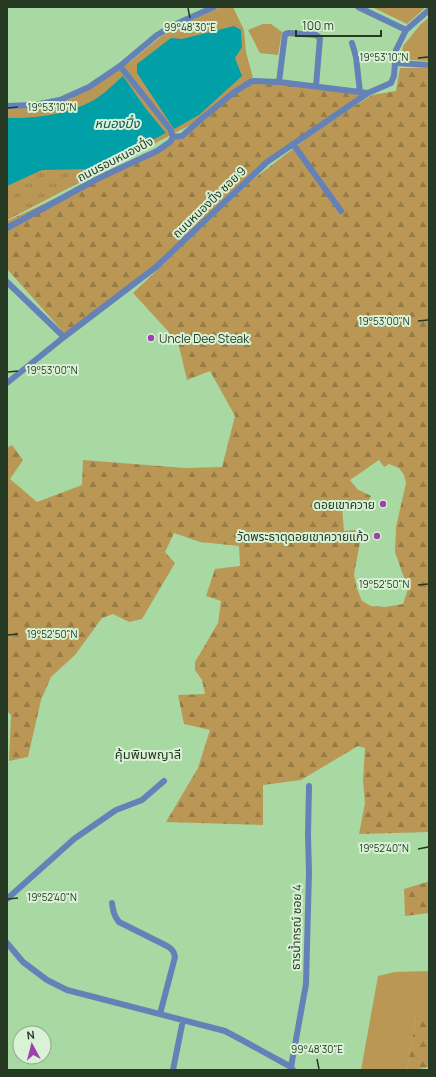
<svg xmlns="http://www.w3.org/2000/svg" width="436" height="1077" font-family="Manrope,'Noto Sans Thai',sans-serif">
	<defs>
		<pattern id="forest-firs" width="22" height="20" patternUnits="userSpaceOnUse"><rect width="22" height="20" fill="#ba9755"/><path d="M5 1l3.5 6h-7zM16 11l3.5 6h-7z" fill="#977c46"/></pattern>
		<pattern id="park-tufts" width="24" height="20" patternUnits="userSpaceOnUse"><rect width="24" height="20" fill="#ba9755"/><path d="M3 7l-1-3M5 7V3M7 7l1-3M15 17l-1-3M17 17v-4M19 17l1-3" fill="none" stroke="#977c46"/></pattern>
	</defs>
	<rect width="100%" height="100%" fill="#a8d9a2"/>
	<!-- green -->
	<path fill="#ba9755" d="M221,7h12l11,23 2,22 7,26 -13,7 -40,35 -193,100v-111l37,-3 26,-7 50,-33 10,-4 33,-27 36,-18z
		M372,7h54l-19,17z
		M429,17v44l-18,-1 -10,-2 2,-12 17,-21z
		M263,24h8l11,8 -4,23 -18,-2 -12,-23z
		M429,971v48l-13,-3 -9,54h-46l17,-94 17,-4z"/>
	<!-- forest -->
	<path fill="url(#forest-firs)" fill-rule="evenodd" d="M400,68h29v764l-70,2 6,-31 -2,-22 2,-33 -7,-2 -57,34 -38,5v40l-97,-3 32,-54 12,-38 -26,-6 -6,-29 27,-1 -3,-14 -7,-10v-8l23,-39 3,-22 -15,-5 9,-27 25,-3 -1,-20 -39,-4 -26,-9 -9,19 10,11 -33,56 -13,3 -16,-8 -11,4 -27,37 -24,22 -10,23 -13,57 -19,4 2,-46 -4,-4v-263l5,-3 11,15 -13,19 27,23 45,-17 1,-25 102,8 37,-1 13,-51 -25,-45 -23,9 -9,-38 -45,-49 118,-112 60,-46 34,-23 27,-17 24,-4zM379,460l5,7 5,-3 10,4 5,7 2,8 -10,44 -1,25 13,37 -5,15 -18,3 -14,-1 -9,-5 -5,-12 -3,-15 6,-32 -5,-12 -11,1 -2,-23 24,-3 5,-9 -14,-7 -7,-9z
		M254,81l114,12 -101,69 -111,105 -90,68 -59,-66v-48l150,-70z
		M429,880v33l-24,3 -1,-27 23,-7z
		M416,1015l13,4v48l-16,3h-6z"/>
	<!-- park -->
	<path fill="url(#park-tufts)" d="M90,169l7,4 -90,47v-35l35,-15z"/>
	<!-- water -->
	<path fill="#019fa8" d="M234,26l7,4 1,17 -7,11 7,18 -43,39 -25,14 -37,-56v-9l34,-26 11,1z
		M123,76l23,33 20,24 -41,21 -35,15 -48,1 -35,16v-68c29,1 62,-4 87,-18 10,-6 20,-16 29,-24z"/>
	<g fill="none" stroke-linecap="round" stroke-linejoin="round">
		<!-- minor -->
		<path stroke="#6482b7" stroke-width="6" d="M358,7l48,23
			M352,43l4,14 4,35
			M395,63l34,2
			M279,82l6,-48 3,-1 28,2 4,3 -4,48
			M7,106l27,-1 26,-5 29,-13 31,-21 37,-31 19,-11 38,-17
			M173,137l9,-1 18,-16 33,-27 17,-11 4,-1 25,1 89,11
			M293,144l48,67
			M7,228l90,-49 60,-28 13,-9 3,-5 -3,-8 -50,-63
			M7,282l57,55
			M7,383l57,-46 92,-70 111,-105 101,-69 23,-10 3,-7 2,-26 10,-20 23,-20
			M7,899l67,-60 42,-29 26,-10 22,-19
			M112,903c1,8 2,13 7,19l48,24c5,3 7,5 8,11l-15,57
			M7,943l16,19 24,18 20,10 158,41 15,8 51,28 2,3
			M291,1067l15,-83 3,-112 -1,-37 1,-49
			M173,1070l10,-50"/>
	</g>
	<!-- ticks -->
	<path fill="none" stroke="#253923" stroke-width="1.5" d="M188,8l2,10M418,58l10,-1M8,108l10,-1M418,321l10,-1M8,372l10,-1M418,585l10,-1M8,635l10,-1M418,849l10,-2M8,899l10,-1M317,1059l2,10"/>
	<!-- markers -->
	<g fill="#9e42ad" stroke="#d9f2d6" stroke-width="1.5">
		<circle cx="151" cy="338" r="4"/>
		<circle cx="383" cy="504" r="4"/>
		<circle cx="377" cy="536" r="4"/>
	</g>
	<g text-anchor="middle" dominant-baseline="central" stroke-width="4" stroke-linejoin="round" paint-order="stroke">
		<!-- street labels -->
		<g font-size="12" fill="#253923" stroke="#d9f2d6">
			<text transform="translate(115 159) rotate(-27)">ถนนรอบหนองปึ๋ง</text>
			<text transform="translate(209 202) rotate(-44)">ถนนหนองปึ๋ง ซอย 9</text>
			<text transform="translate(296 927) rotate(-89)">ธารน้ำกรณ์ ซอย 4</text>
		</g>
		<!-- poi labels -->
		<g font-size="12" fill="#253923" stroke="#d9f2d6" text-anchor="end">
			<text x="159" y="338" text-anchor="start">Uncle Dee Steak</text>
			<text x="375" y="504">ดอยเขาควาย</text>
			<text x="369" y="536">วัดพระธาตุดอยเขาควายแก้ว</text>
		</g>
		<!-- water labels -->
		<g font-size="13" font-style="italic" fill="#0c565b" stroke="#d9f2d6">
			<text x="117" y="123">หนองปึ๋ง</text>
		</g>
		<!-- neighbourhood labels -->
		<g font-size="13" fill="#253923" stroke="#d9f2d6">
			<text x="148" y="754">คุ้มพิมพญาลี</text>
		</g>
	</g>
	<g font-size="10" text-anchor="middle" fill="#253923" stroke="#d9f2d6" stroke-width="4" stroke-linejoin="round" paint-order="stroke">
		<text x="190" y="31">99°48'30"E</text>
		<text x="384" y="61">19°53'10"N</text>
		<text x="52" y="111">19°53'10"N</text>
		<text x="384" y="325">19°53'00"N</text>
		<text x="52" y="374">19°53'00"N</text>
		<text x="384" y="588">19°52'50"N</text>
		<text x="52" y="638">19°52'50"N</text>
		<text x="384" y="852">19°52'40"N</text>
		<text x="52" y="901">19°52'40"N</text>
		<text x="317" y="1053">99°48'30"E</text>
	</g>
	<!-- border -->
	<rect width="436" height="1077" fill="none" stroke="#253923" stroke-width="16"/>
	<!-- north arrow -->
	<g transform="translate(32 1045) rotate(353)"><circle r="19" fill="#d9f2d6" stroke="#91a88e"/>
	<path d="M0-3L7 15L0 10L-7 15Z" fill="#9e42ad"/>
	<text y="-6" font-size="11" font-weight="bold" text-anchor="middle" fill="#253923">N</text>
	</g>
	<!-- scale -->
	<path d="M296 30v6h85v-6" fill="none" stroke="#253923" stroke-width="2"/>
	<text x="302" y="30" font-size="12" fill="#253923" stroke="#d9f2d6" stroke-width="3" paint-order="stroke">100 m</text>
</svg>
